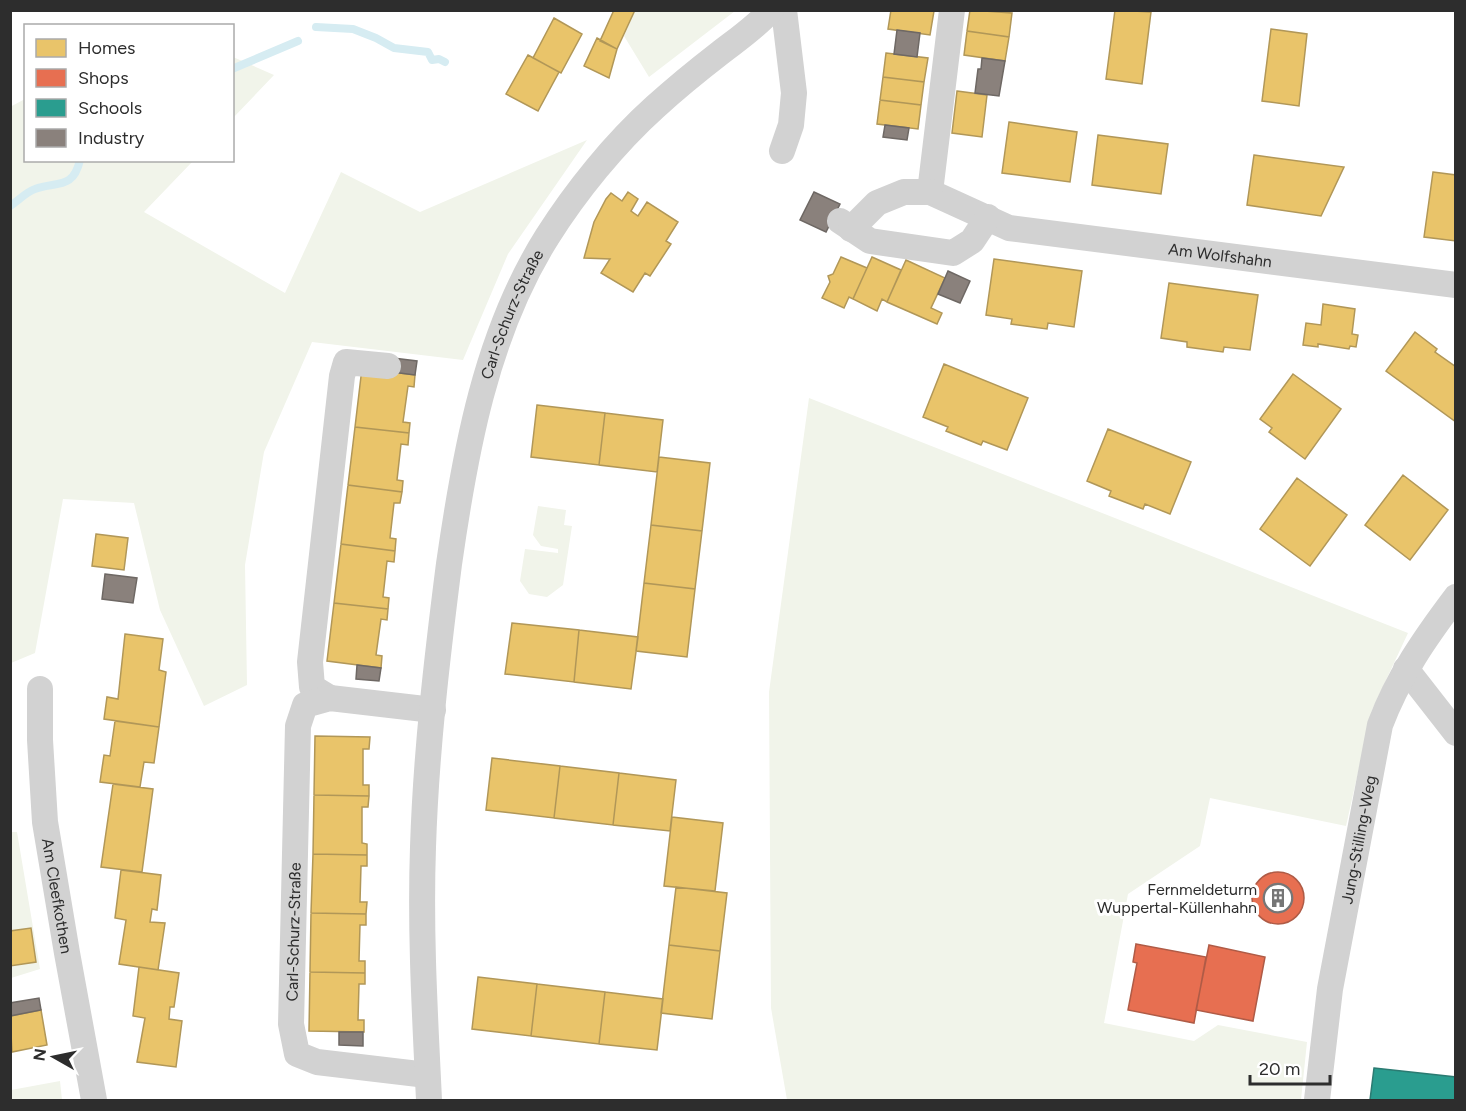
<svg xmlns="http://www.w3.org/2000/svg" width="1466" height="1111" font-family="Figtree,sans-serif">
	<rect width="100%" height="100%" fill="#fff"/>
	<!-- green -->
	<path fill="#f1f4ea" d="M635,11v-1l100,1 -86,66 -25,-41z
		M233,57l41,18 -41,43z
		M25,99l1,61 167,1 -49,51 141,81 56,-121 79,40 167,-72 -79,114 -45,106 -151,-18 -48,110 -19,113 2,120 -43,21 -44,-96 -26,-107 -71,-4 -28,154 -24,10 -1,-556z
		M809,398l599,235 -36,77 -26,116 -136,-28 -10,48 -72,48 -24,129 90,18 24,-16 89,17 -6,58h-514l-16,-92 -2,-316z
		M538,506l28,4 -2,15 8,1 -9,59 -16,12 -18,-3 -9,-13 5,-32 33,4v-4l-17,-3 -8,-11z
		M10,832h7l23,137 -29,9z
		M60,1081l2,19h-51v-10z"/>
	<!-- homes -->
	<path fill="#e9c46a" stroke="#b19758" stroke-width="1.5" d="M614,10h21l-18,39 -17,-8z
		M891,10l43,1 -4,24 -42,-6z
		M970,10l42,3 -3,24 -42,-6z
		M1115,10l36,2 -9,72 -36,-5z
		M554,18l28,16 -21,39 -28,-15z
		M1271,29l36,5 -8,72 -37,-5z
		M967,31l42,6 -4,24 -41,-6z
		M597,38l20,11 -8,29 -25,-12z
		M886,53l42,5 -4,24 -41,-5z
		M528,55l31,17 -21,39 -32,-17z
		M883,77l41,5 -3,23 -41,-5z
		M957,91l30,4 -5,42 -30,-4z
		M880,100l41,5 -3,24 -41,-5z
		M1009,122l68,10 -7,50 -68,-9z
		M1098,135l70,9 -7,50 -69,-9z
		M1254,155l90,12 -23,49 -74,-11z
		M1433,172l23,3v66l-32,-4z
		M628,192l10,7 -7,12 7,5 9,-14 31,20 -12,19 5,3 -21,32 -5,-3 -12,19 -32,-19 9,-14 -26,-1 10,-36 12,-23 5,-6 11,8z
		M841,257l26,11 -14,31 -4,-2 -5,11 -22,-10 8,-16 -2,-6 5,-2z
		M872,257l29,13 -14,32 -5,-3 -5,12 -24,-12z
		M994,259l88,12 -8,56 -26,-4 -1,6 -36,-5 1,-5 -26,-4z
		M906,260l39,18 -14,30 11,5 -5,11 -50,-22z
		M1169,283l89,12 -8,55 -26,-3 -1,5 -36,-5v-5l-26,-4z
		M1323,304l32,5 -3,25 6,1 -2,12 -6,-1 -1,3 -31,-5v3l-15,-2 3,-22 15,2z
		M1415,332l22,17 -2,3 21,15v55l-70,-51z
		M944,364l84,34 -21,52 -24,-9 -2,4 -35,-14 2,-4 -25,-10z
		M362,368l53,7 -1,12 -6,-1 -5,36 7,1 -1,10 -54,-6z
		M1293,374l48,35 -36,50 -36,-27 3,-4 -12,-9z
		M537,405l68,8 -6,52 -68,-8z
		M605,413l58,7 -6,52 -58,-7z
		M355,427l54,6 -1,12 -7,-1 -4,36 6,1 -1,11 -54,-7z
		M1108,429l83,33 -21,52 -25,-10 -2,5 -34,-13 2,-5 -24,-10z
		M659,457l51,6 -8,68 -51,-6z
		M1403,475l45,35 -38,50 -45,-35z
		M1297,478l50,37 -37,51 -50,-37z
		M348,485l54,7 -2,11h-6l-4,35 6,1 -1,12 -54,-7z
		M651,525l51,6 -7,58 -51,-6z
		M96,534l32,4 -4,32 -32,-4z
		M341,544l54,7 -1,11 -7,-1 -4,36 6,1 -1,11 -54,-6z
		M644,583l51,6 -8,68 -51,-6z
		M334,603l54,6 -1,11 -6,-1 -5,36 6,1 -1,12 -54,-7z
		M512,623l67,7 -5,52 -69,-8z
		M579,630l59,7 -7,52 -57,-7z
		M125,634l38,5 -4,31 7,2 -7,55 -55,-8 3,-22 11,2z
		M115,721l44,6 -5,36 -10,-1 -4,25 -40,-5 4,-27 6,1z
		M315,736l55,1 -1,12h-6v36h6v11l-55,-1z
		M492,758l68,8 -6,52 -68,-8z
		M560,766l59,7 -6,52 -59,-7z
		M619,773l57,7 -6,51 -57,-6z
		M113,784l40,5 -11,83 -41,-5z
		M314,795l55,1 -1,11h-6v36l5,1v11l-54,-1z
		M672,817l51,6 -8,68 -51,-5z
		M313,854l54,1v11h-6l-1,36h7l-1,12 -55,-1z
		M121,870l40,5 -4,35 -5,-1 -2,13 15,1 -7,47 -39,-6 7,-44 -11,-2z
		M676,887l51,6 -7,58 -51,-6z
		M311,913l55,1v11h-6l-1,36h6v12l-55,-1z
		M31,928l5,34 -26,4v-35z
		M669,945l51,6 -8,68 -51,-6z
		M139,967l40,6 -5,34h-4l-1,12 13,2 -6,46 -39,-5 8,-44 -12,-2z
		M310,972l55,1v11h-6l-1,36h6v12l-55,-1z
		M478,977l59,7 -6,52 -59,-7z
		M537,984l68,8 -6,52 -68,-8z
		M605,992l58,7 -6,51 -58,-6z
		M41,1010l6,35 -35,7 -2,-36z"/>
	<!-- shops -->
	<path fill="#e76f51" stroke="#af5b46" stroke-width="1.5" d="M1252 898a26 26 0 1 1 52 0a26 26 0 1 1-52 0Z
		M1136,944l70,13 -12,66 -66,-13 9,-47 -4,-1z
		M1209,945l56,12 -12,64 -57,-11z"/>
	<!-- schools -->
	<path fill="#2a9d8f" stroke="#2b7b72" stroke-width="1.5" d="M1374,1068l82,9v23h-86z"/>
	<!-- industry -->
	<path fill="#8a817c" stroke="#6e6864" stroke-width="1.5" d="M897,30l23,3 -3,24 -23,-3z
		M982,58l23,3 -6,35 -24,-3 3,-24h3z
		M885,125l24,3 -2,12 -24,-3z
		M814,192l26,12 -14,28 -26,-12z
		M948,271l22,10 -10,22 -22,-9z
		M393,358l24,3 -2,14 -23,-3z
		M105,574l32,4 -4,25 -31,-4z
		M357,665l24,3 -2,13 -23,-2z
		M39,998l2,12 -31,6v-13z
		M339,1032h24v14l-24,-1z"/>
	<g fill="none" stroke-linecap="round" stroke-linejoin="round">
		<!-- stream -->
		<path stroke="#d6ecf2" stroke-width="8" d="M316,27l37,2 23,9 18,10 34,4 4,8 7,-1 6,3
			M232,69l66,-28
			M10,206c8,-5 16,-14 25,-17 22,-8 38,1 45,-29"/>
		<!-- minor -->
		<g stroke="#d2d2d2" stroke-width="26">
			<path id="s1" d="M952,10l-22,182 79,36 447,57"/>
			<path d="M782,151l9,-26 3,-32 -10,-83"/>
			<path d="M840,221l30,20 83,12 19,-12 16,-24"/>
			<path d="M851,229l26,-26 27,-11h26"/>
			<path d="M1406,669l50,64"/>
			<path id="s2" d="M40,689v51l5,82 22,131 27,147"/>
			<path d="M330,698l-18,-11 -2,-25 32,-286 4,-14 42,4"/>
			<path id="s3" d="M427,1075l-110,-13 -20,-8 -6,-30 7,-298 7,-21 25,-7 103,12"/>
			<path id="s4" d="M429,1100c-4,-84 -9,-168 -6,-253 3,-95 14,-189 26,-283 16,-112 37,-230 98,-327 29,-46 68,-94 108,-130 21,-19 43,-37 65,-54 18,-14 36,-26 51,-43"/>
			<path id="s5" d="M1317,1100l13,-111 50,-264c18,-48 45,-87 76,-128"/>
		</g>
	</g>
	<!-- icons -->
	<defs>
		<g id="building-ring" transform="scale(1.5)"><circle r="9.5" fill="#fff" stroke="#767676" stroke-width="1.5"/><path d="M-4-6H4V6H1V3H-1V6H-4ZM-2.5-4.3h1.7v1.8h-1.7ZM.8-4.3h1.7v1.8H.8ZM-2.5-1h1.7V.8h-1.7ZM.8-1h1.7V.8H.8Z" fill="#767676"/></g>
	</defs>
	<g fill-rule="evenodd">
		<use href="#building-ring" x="1278" y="898"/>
	</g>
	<g text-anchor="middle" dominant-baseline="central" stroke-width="6" stroke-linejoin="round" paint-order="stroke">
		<!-- street labels -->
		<g font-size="16" fill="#2d2d2d" stroke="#fff">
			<text stroke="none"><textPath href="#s1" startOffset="483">Am Wolfshahn</textPath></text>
			<text stroke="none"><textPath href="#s4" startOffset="796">Carl-Schurz-Straße</textPath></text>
			<text stroke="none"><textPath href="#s5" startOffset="264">Jung-Stilling-Weg</textPath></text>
			<text stroke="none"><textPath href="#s2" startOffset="208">Am Cleefkothen</textPath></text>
			<text stroke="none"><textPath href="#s3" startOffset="255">Carl-Schurz-Straße</textPath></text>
		</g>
		<!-- poi labels -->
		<g font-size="16" fill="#2d2d2d" stroke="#fff" text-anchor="end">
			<text x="1257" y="889">Fernmeldeturm<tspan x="1257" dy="18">Wuppertal-Küllenhahn</tspan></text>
		</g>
	</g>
	<!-- border -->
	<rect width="1466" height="1111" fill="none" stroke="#2d2d2d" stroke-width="24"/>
	<!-- legend -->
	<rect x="24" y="24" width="210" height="138" fill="#ffffff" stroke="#ababab" stroke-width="1.5"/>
	<rect x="36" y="39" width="30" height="18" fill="#e9c46a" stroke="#ababab" stroke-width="1.5"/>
	<text x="78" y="54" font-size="18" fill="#2d2d2d">Homes</text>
	<rect x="36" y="69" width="30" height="18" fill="#e76f51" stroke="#ababab" stroke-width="1.5"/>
	<text x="78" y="84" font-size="18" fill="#2d2d2d">Shops</text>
	<rect x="36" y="99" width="30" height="18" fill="#2a9d8f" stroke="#ababab" stroke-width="1.5"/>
	<text x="78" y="114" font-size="18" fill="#2d2d2d">Schools</text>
	<rect x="36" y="129" width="30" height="18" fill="#8a817c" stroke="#ababab" stroke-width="1.5"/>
	<text x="78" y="144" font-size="18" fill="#2d2d2d">Industry</text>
	<!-- north arrow -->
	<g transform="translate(54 1057) rotate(279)" stroke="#ffffff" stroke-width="4.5" paint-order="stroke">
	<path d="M0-4.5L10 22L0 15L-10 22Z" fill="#2d2d2d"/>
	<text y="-9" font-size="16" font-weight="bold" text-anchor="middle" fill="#2d2d2d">N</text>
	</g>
	<!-- scale -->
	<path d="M1250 1075v9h80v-9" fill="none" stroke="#2d2d2d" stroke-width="3"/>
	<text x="1259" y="1075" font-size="18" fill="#2d2d2d" stroke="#ffffff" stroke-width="4.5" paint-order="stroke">20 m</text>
</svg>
